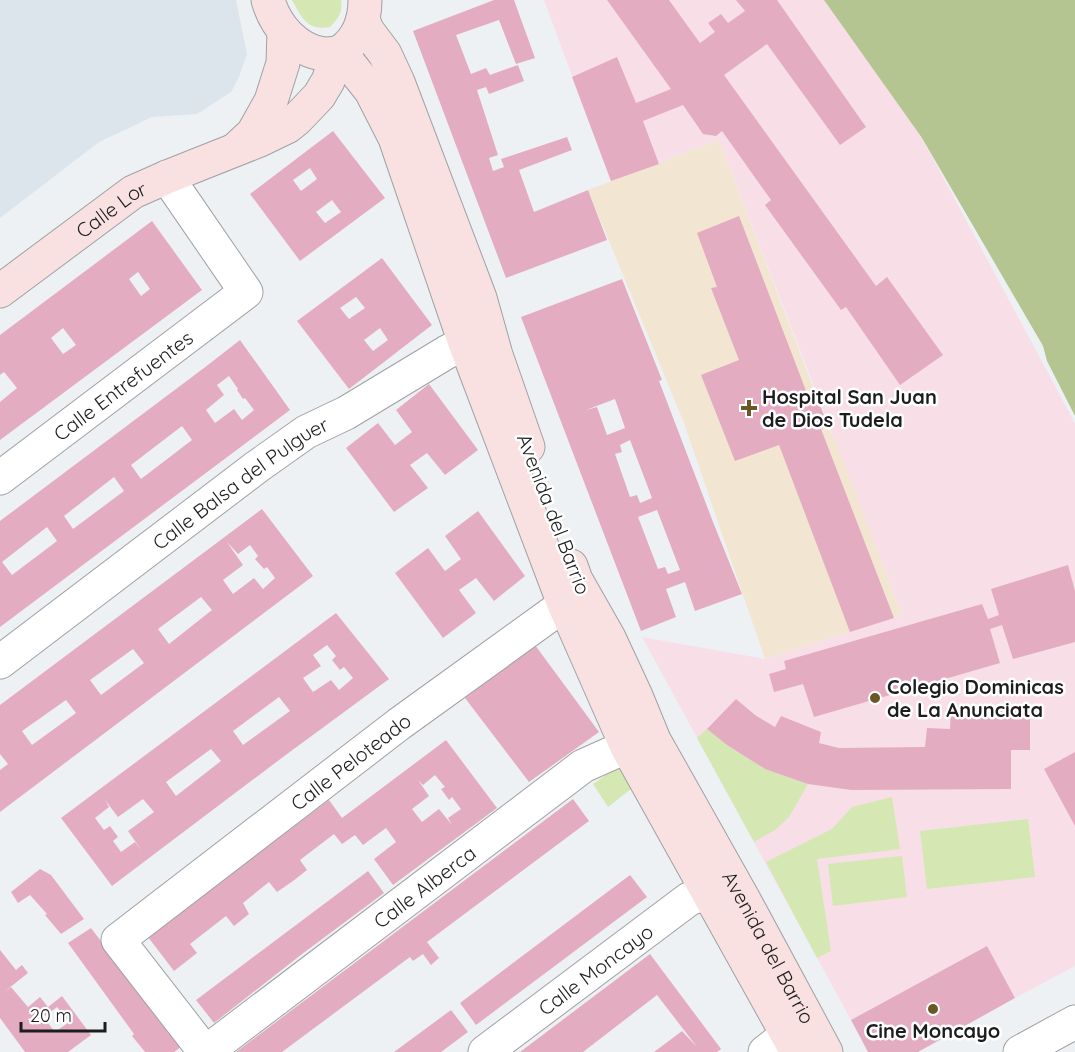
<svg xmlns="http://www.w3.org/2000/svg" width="1075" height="1052" font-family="Quicksand,sans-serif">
	<rect width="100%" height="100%" fill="#eef1f3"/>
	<!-- built -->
	<path fill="#dce4ec" d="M0,0h236l11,54 -8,23 -8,15 -34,22 -45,3 -53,25 -99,76z"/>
	<!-- education -->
	<path fill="#f8dfe7" d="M544,0h280l98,138 153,285v543l-60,32 -28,-51 -136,73 -209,-383 123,22 137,-44 -183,-475 -108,41z"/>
	<!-- medical -->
	<path fill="#f2e5d1" d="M719,140l109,286 8,16 66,173 -137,44 -81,-236 -96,-233z"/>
	<!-- green -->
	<path fill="#d5e7b3" d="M292,0h49c2,12 -2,18 -11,27 -23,4 -28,-9 -38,-27z
		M707,729l20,16 38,24 43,15 -19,33 -14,13 -21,12 -57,-104z
		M619,766l12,23 -23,18 -15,-23z
		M892,797l8,52 -83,10 14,92 -14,7 -51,-96 66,-33 20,-22z
		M1028,819l7,58 -108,12 -7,-58z
		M902,856l5,41 -74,9 -5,-42z"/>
	<!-- forest -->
	<path fill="#b4c592" d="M824,0h251v416l-28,-55 -4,-15 -121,-208z"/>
	<!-- building -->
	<path fill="#e4acc1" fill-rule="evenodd" d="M494,0h20l21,58 -19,6 -17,-44 -43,15 15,39 15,-6 4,7 28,-10 6,16 -35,13 -3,-7 -9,3 21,65 -9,3 4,13 11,-4 -3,-8 66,-22 5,13 -53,20 15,42 54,-22 19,50 -101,38 -93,-247z
		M607,0h62l31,43 15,-11 -7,-9 13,-9 7,9 17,-12 -9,-11h41l89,127 -26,18 -73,-101 -43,31 152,211 11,-9 56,78 -43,30 -54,-78 -5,3 -76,-105 6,-5 -49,-69 -6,5 -13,-2 -20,-29 -40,16 16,43 -48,17 -39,-104 45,-20 19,46 35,-14z
		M333,131l52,67 -85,63 -50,-67zM310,168l7,11 -16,12 -8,-11zM332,200l9,12 -16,11 -9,-11z
		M739,216l69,180 7,-4 13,34 -7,3 73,189 -44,14 -71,-187 -44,16 -34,-86 38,-15 -28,-72 6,-1 -20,-54z
		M152,221l50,69 -202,150v-38l17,-14 -13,-16 -4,3v-40zM138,272l12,17 -9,7 -12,-17zM63,328l13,17 -13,9 -12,-16z
		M382,258l50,67 -83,64 -52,-68zM356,297l9,11 -16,11 -9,-11zM380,328l8,12 -15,11 -9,-11z
		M622,279l40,101 -3,1 54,141 29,72 -47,17 -10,-29 -19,7 10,28 -35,14 -120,-314zM615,399l10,29 -18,7 -10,-28 -11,3zM630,440l22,58 -12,5 -3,-8 -7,2 -15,-43 7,-2 -2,-7zM657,510l23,60 -12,4 -3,-7 -7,2 -20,-52z
		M240,340l50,70 -290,217v-106l204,-153zM229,376l9,13 -1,1 6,9 2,-1 9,12 -12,10 -8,-11 -19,14 -9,-13 18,-15 -7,-10zM182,426l10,14 -51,39 -10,-14zM114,477l10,14 -51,38 -9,-13zM47,527l10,14 -45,34 -10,-13z
		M429,384l49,66 -33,25 -18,-22 -17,12 18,23 -34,24 -48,-64 32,-25 17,22 17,-13 -16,-22z
		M262,509l51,67 -313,236v-42l8,-6 -8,-10v-49zM227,542l11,12 12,-9 8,11 -3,3 9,10 3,-2 8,11 -12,11 -9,-11 -21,16 -10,-14 20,-15zM201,597l11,13 -43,34 -11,-15zM133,649l11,14 -43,32 -11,-15zM66,700l10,13 -44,32 -10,-14z
		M478,511l47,65 -31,25 -18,-23 -17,12 17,23 -33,25 -48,-65 33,-25 17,23 16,-12 -16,-23z
		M1068,565l7,26v51l-62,17 -11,-34 -12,4 10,34 -186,54 -11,-33 -29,8 -5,-18 17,-5 -2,-8 198,-57 6,15 11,-4 -8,-26z
		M336,613l53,66 -106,78 -171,129 -51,-68zM327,645l9,11 -4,4 8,10 4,-3 9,11 -14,12 -8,-10 -18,12 -10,-14 18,-12 -8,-11zM279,697l11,14 -47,34 -10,-14zM211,749l10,12 -45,35 -10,-14zM143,799l11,13 -26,19 14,20 -7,-9 -14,10 -8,-11 5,-4 -8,-11 -6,4 -9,-12 14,-11 -4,-7 13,17z
		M535,645l64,87 -70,50 -64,-84z
		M736,699l19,16 20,12 6,-11 40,16 -2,11 20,5 86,-1 2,-19 23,1 1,-23 79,3v41h-19v39l-160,1 -43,-6 -43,-15 -38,-24 -20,-16z
		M446,740l51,68 -104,77 -19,-26 22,-17 -10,-14 -23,17 -8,-10 -13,9 -8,-10 -34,26 7,10 -14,11 -16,11 -8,-10 -26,21 6,11 -15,12 -8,-10 -36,28 7,9 -23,18 -26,-34 181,-137 13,18zM435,775l10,12 -4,2 8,11 3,-3 9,12 -13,9 4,7 -13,-16 -17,13 -10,-13 17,-13 -11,-16 5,5z
		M1075,752v74l-31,-57z
		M573,799l16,22 -162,121 12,16 -8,7 -8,-11 -10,7 -3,-4 -128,95h-46z
		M40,869l11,6 33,44 -23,15 -16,-19 2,-1 -17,-19 -12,8 -7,-11z
		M368,871l16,22 -82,61 -88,69 -18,-23z
		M630,875l17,22 -171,128 -16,-22z
		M91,928l90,119 -7,5h-29l-13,-16 2,-2 -66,-91z
		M987,946l28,52 -97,54h-50l-17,-32z
		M0,950l16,20 6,-5 6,8 -24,19 7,-5 17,20 12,-10 8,10 14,-11 29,39 -23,17h-43l-25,-34zM57,1007l12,15 -14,10 -15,-19 -6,3 7,-5 4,5z
		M650,954l71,95 -4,3h-63l28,-21 15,16 -40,-52 -74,57h-63z
		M451,1010l17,22 -27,20h-47z"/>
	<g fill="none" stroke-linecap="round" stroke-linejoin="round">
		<!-- street casing -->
		<g stroke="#9fa1a4" stroke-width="35">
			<g id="street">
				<path id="s1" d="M0,478l246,-186 -79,-115"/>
				<path id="s2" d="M0,662l258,-196 48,-34 40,-19 101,-61 18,-9 21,5 5,3"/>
				<path id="s3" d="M205,1052l-87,-112 281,-216 173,-125 4,-17"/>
				<path id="s4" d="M206,1052l377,-286 56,-25 7,-2 7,1"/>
				<path id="s5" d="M485,1052l204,-153 20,-7"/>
				<path d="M765,1052l22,-17 25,-6"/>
				<path d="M1020,1052l55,-30"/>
			</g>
		</g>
		<!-- secondary casing -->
		<g stroke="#9fa1a4" stroke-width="35">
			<g id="secondary">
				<path d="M365,0c0,21 -7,40 -25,52l31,39 24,47 70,205 99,261 63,143 170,305"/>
				<path d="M363,19l4,11 18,24 13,28 82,216 16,57 32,92"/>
				<path d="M238,147l15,-14 18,-32 12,-38 1,-32"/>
				<path id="s6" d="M0,291l133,-99 34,-15 93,-37 27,-13 10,-8 22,-23 9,-15 10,-28c-5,0 -10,1 -14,1 -28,-3 -49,-29 -56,-54"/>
				<path id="s7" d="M571,566l5,14 33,58 27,58 18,44 89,158 83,154"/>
			</g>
		</g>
		<!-- street -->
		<use href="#street" stroke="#fff" stroke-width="33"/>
		<!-- secondary -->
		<use href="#secondary" stroke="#f9e1e1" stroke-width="33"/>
	</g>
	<!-- markers -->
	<g fill="#6a5725" stroke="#fff" stroke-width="2">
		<path d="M746 399h6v6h6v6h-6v6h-6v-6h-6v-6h6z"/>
		<circle cx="875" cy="698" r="6"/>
		<circle cx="933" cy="1009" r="6"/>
	</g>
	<g text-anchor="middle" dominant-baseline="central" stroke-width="5" stroke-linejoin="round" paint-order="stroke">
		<!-- street labels -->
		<g font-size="20" fill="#1c1d1d" stroke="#fff">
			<text stroke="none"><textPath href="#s6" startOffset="138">Calle Lor</textPath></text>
			<text stroke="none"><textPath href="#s1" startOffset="154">Calle Entrefuentes</textPath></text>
			<text stroke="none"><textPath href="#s2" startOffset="300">Calle Balsa del Pulguer</textPath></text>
			<text transform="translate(554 514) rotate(69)">Avenida del Barrio</text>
			<text stroke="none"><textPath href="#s3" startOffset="435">Calle Peloteado</textPath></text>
			<text stroke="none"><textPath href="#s4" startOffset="274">Calle Alberca</textPath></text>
			<text stroke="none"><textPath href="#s7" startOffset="430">Avenida del Barrio</textPath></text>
			<text stroke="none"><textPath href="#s5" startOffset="138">Calle Moncayo</textPath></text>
		</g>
		<!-- poi labels -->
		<g font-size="20" font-weight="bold" fill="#1c1d1d" stroke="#fff" text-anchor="start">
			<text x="762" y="396">Hospital San Juan<tspan x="762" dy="23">de Dios Tudela</tspan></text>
			<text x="887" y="686">Colegio Dominicas<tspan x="887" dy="23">de La Anunciata</tspan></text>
			<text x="933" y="1030" text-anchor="middle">Cine Moncayo</text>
		</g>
	</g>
	<!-- scale -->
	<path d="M21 1022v9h84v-9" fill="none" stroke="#1c1d1d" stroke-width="3"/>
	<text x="30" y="1022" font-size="18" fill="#1c1d1d" stroke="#ffffff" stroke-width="4.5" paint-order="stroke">20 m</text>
</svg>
